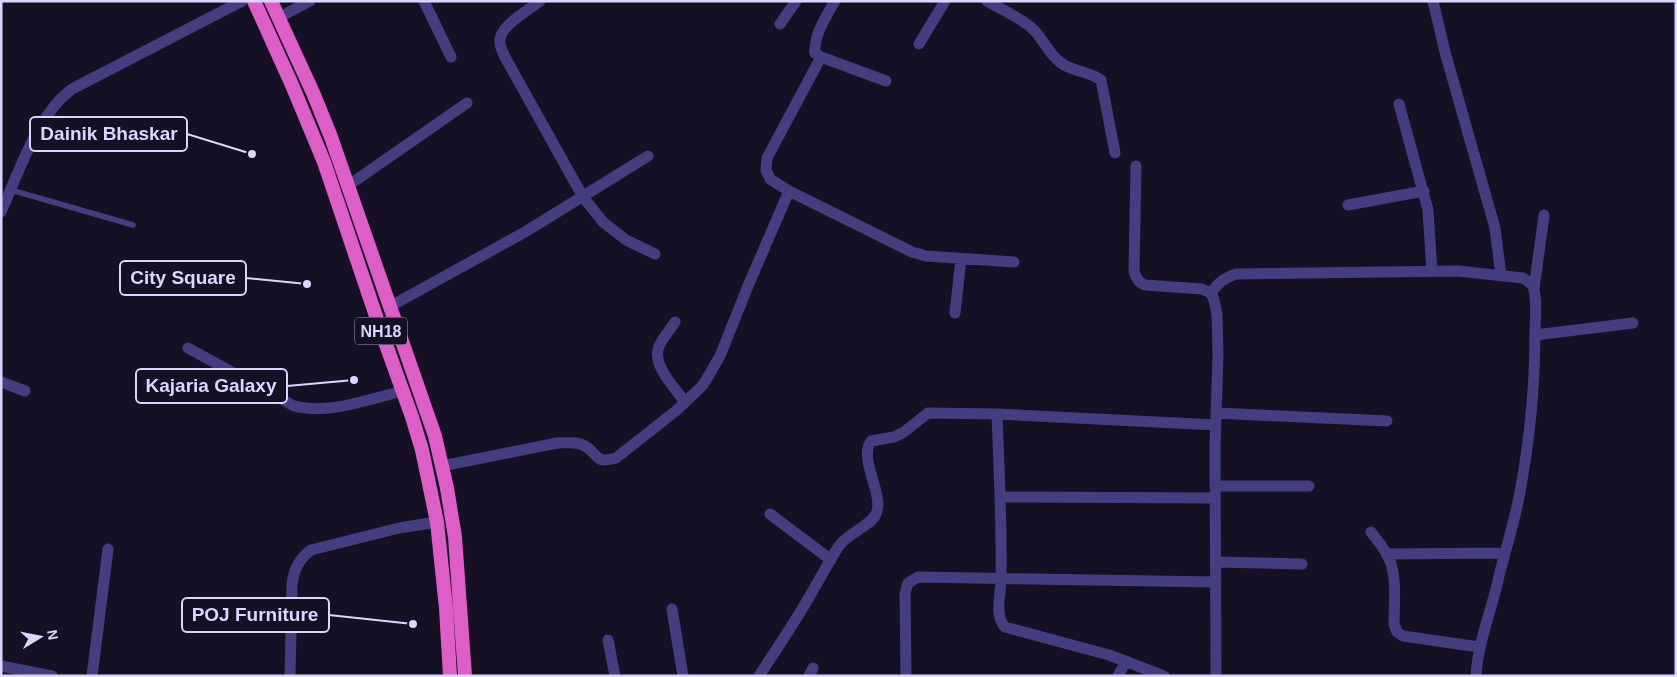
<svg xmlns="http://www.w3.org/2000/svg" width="1677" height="677" font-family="Arial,sans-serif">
	<rect width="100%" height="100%" fill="#151024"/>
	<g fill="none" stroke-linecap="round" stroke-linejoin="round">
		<!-- service -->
		<path stroke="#443e80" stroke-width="5.5" d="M11,190l122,35"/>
		<!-- minor -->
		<path stroke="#443e80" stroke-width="11" d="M424,1l27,56
			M540,1c-11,9 -40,25 -40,39 -1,6 3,13 6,19l77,138 20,25 23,18 29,14
			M835,1c-9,16 -21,33 -20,52l6,4 65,24
			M987,1c15,9 35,17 47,29 10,11 15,24 27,33 12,9 28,8 40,17l14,73
			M1433,1l12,51 50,176 6,48
			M278,18l32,-17
			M780,24l16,-23
			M919,44l26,-43
			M821,57l-54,101 -1,12 4,9 19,12 123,61 14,4 88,6
			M1399,104l29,106 4,61
			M1136,166l-2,105c2,7 4,11 11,14l57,4 9,4 3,7 3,14 1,41 -3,92 1,229
			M349,185l118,-82
			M1348,205l76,-14
			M1,212c18,-40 36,-97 71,-123l170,-88
			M1534,289l10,-74
			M1211,293c7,-10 13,-15 25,-19l222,-3 65,7c3,2 7,4 9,7 6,9 3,37 3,48 0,54 -5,106 -15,159 -5,28 -14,56 -21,84 -7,34 -21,65 -23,100
			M389,307l136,-75 123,-76
			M955,313l6,-54
			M675,322c-5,8 -15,19 -17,27 -4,19 17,39 27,53
			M1535,335l98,-12
			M188,348l106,58c35,9 74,-7 109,-15
			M1,382l24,9
			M1216,413l171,8
			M997,414c2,55 5,110 4,165 0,15 -7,36 4,48l104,28 55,21
			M442,466l115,-23c9,0 20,-2 28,3 15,9 9,18 31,12l61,-48 26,-25 17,-29 28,-70 41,-95
			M1215,486h94
			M1000,497l215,1
			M770,514l61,46
			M1371,532c7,9 15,18 19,29 7,17 4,45 4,63l3,8 6,4 76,11
			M1386,554l119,-1
			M1216,562l86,2
			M672,609l11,67
			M608,640l7,36
			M1,666l51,10
			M92,676l16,-127
			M290,676l2,-92c2,-15 7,-25 19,-34l88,-22 38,-6
			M759,676c18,-28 37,-55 53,-84 9,-15 17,-31 27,-46 9,-13 33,-21 37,-32 9,-19 -18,-54 -5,-73l23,-4 10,-5 24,-19 69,1 219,11
			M809,676l4,-8
			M906,676l-1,-83 3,-10 10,-6 298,5
			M1118,676l8,-15"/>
		<!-- trunk -->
		<path stroke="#de5ec8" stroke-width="14" d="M254,1l38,84 32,77 56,166 32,89 10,33 15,72 9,86 4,68
			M271,1l43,94 17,42 104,299 12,52 8,49 10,139"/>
	</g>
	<g text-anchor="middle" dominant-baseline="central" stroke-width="4.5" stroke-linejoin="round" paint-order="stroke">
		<!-- shield labels -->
		<rect fill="#151024" stroke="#a09bbb" stroke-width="1" x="355" y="317.5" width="52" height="27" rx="4"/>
		<g font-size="16" font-weight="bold" fill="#dcd6fc">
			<text x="381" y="331">NH18</text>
		</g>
	</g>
	<!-- callouts -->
	<path fill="none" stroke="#dcd6fc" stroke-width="2" d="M252 154L187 134M307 284L246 278M354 380L287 386M413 624L329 615"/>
	<g fill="#dcd6fc" stroke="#151024" stroke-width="2">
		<circle cx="252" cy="154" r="5"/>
		<circle cx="307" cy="284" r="5"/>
		<circle cx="354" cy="380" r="5"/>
		<circle cx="413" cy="624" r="5"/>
	</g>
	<g fill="#151024" stroke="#dcd6fc" stroke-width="2">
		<rect x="30" y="117" width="157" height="34" rx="5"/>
		<rect x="120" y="261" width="126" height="34" rx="5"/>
		<rect x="136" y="369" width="151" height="34" rx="5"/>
		<rect x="182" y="598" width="147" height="34" rx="5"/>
	</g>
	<g font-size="19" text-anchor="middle" font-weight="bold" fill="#dcd6fc">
		<text x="109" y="140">Dainik Bhaskar</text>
		<text x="183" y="284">City Square</text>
		<text x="211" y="392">Kajaria Galaxy</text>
		<text x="255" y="621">POJ Furniture</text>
	</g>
	<!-- border -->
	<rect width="1677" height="677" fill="none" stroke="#dcd6fc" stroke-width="5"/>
	<!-- north arrow -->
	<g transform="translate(40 637) rotate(80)" stroke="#151024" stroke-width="4" paint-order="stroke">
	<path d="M0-4L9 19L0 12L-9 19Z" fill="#dcd6fc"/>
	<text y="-8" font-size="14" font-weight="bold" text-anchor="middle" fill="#dcd6fc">N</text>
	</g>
</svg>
